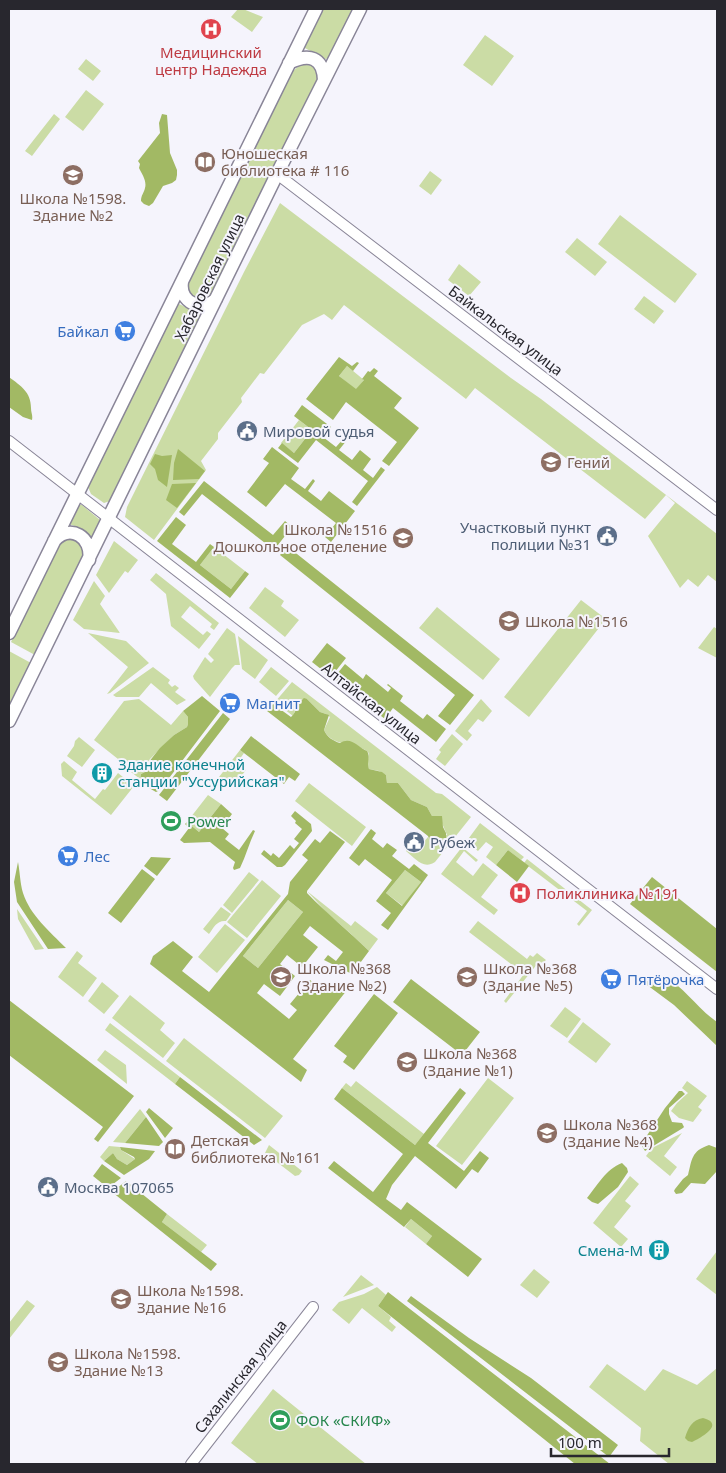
<svg xmlns="http://www.w3.org/2000/svg" width="726" height="1473" font-family="'Noto Sans',sans-serif">
	<rect width="100%" height="100%" fill="#f5f4fc"/>
	<!-- green -->
	<path fill="#cbdca5" d="M238,9h5l20,8 -11,15 -21,-15z
		M322,9h32l-25,49 -4,1 -22,-12z
		M485,35l29,21 -22,30 -29,-21z
		M86,59l15,12 -8,10 -15,-12z
		M303,65c13,-1 15,4 16,16l-108,217 -6,3 -14,-4 -5,-11 107,-215 6,-5z
		M86,90l18,14 -21,27 -18,-14z
		M54,114l6,5 -28,37 -7,-5z
		M430,171l12,9 -11,15 -12,-9z
		M280,203l231,175 30,21 176,135v48l-9,-7 -10,12 -10,-8 -8,9 -32,-52 27,-33 -9,-8 -21,24 -170,-131 -9,11 -122,-94 -12,15 -8,-6 -22,11 -38,49 -4,-1 -19,25 1,4 -24,31v6l-17,22 5,9 -52,70 -29,-23 2,-10 117,-235z
		M620,215l77,59 -22,29 -77,-59z
		M577,238l30,24 -12,14 -30,-24z
		M459,264l22,18 -12,14 -21,-16z
		M644,296l20,15 -10,13 -20,-15z
		M179,304l20,9 2,3 -91,185 -6,2 -13,-9 -3,-7 88,-182z
		M347,366l17,14 -8,10 -17,-14z
		M299,420l13,10 -18,23 -13,-10z
		M79,505h3l18,15v3l-8,17 -12,-12 -11,-4z
		M70,538c12,4 13,8 14,19l-49,98 -24,-13 47,-97 3,-3z
		M114,541l24,19 -10,13 -3,-2 -16,22 -13,-18z
		M214,547l31,24 -14,18 -31,-24z
		M156,573l63,50 -5,7 -4,-3 2,-3 -22,-18 -9,11 22,18 4,-4 4,3 -12,15 -28,-23 -5,-32 -16,-14z
		M94,581l11,15 -5,8 20,29 -36,-4 -11,-9z
		M265,587l19,14 -3,5 18,14 -14,17 -36,-29z
		M581,600l25,19 -77,98 -25,-20z
		M437,607l63,52 -17,21 -64,-52z
		M714,627l3,2v29l-19,-10z
		M227,628l8,6 5,31h-5l-3,3 -22,29 -16,-18 -1,-3 12,-19 6,6 3,-3 -6,-6z
		M88,633l38,8 23,22 -39,30 -3,1 21,-27z
		M238,636l30,24 -13,19 -13,-10z
		M9,651l22,12 -22,46z
		M153,667l17,13 -2,3 4,4 3,-2 4,3 -4,4 11,8 -9,5 -26,-22 -12,14h-23l-3,-2z
		M271,667l18,14 -13,15 -17,-14z
		M292,682l144,111 6,1 29,23 -36,45c-12,8 -20,-4 -29,-11l3,-4 6,5 13,-15 2,4h4l4,-5 9,-1 -8,-19 -3,1 -4,-1 -5,-9 -16,-7 -13,-17h-11l-1,-8 -7,-4 -10,-2 -2,-4 2,-11c-2,-5 -8,-5 -12,-9 -14,-2 -27,-2 -33,-15l6,-13 -4,-3 -6,-2 -13,-13h-5c-5,5 -6,10 -9,17l-18,-14z
		M139,699l32,26 12,-14 5,6v7l-1,3 -13,8 -24,24 -2,3 -1,9 -6,3 -1,5 -23,-18 1,-2 -24,-19 30,-39z
		M481,699l11,12 -9,11 -5,-3 -10,12 4,4 -5,6 -12,-10z
		M452,734l11,10 -18,22 -9,-7 5,-7 -2,-2z
		M79,737l16,13 -13,17 -15,-11 7,-10 1,-5z
		M240,750l4,3 -7,10 9,7 -13,17 -14,-10z
		M64,761l13,11 -5,8 23,19 8,-10 2,1 13,-17 16,13 -23,29 -49,-39 -1,-12z
		M309,783l57,44 -14,19 -57,-45z
		M208,795l13,9 -22,28 -12,-10z
		M480,823l44,34 -3,3 -13,-10 -12,15 -10,-8 7,-10 -7,-5 -8,9 -12,-9z
		M462,847l16,13 -2,2 -12,-11 -8,11 17,14 10,-13 15,12 -17,22 17,13 -4,5 -53,-41z
		M527,859l65,51 -13,16 -2,-2 10,-13 -63,-48z
		M405,870l16,12 -18,24 -17,-13z
		M249,872l10,8 -27,33 -9,-8z
		M262,880l19,16 -34,42 -20,-16z
		M307,891l44,35 4,-5 23,18 -9,12 -19,-18 -23,-20z
		M288,900l15,12 -45,56 -15,-12z
		M221,907l10,7 -5,7c-9,-1 -12,6 -17,13l-6,-5z
		M17,909l27,40 -9,1 -17,-31z
		M478,921l49,38 3,-4 3,2 4,-4 9,7 -2,2 -6,1 -32,40 -2,-2 20,-27 -55,-42z
		M225,924l20,16 -28,33 -19,-16z
		M77,951l6,5 -5,7 19,15 -14,19 -25,-20z
		M102,982l17,14 -15,18 -16,-13z
		M130,995l35,28 -5,7 15,13 -12,15 -51,-40z
		M565,1007l16,12 -14,19 -17,-12z
		M583,1022l28,22 -15,19 -28,-21z
		M110,1023l70,54 -5,7 -70,-54z
		M184,1038l99,78 -18,22 -99,-77z
		M105,1050l21,15 1,19 -30,-24z
		M488,1078l26,20 -52,67 -26,-19z
		M356,1081l68,53 -9,11 -73,-57 4,-5 5,4z
		M687,1081l20,15 -9,11 4,3 -9,12 -14,-4 -8,-7 6,-8 11,-10 -6,-5z
		M140,1109l6,8 -21,26 -12,-1z
		M682,1133l-18,23 13,11 -7,9 -24,-20 6,-8z
		M269,1145l33,26 -3,4 -4,1 -30,-23z
		M109,1146l11,1 1,3 14,9 -8,6 -10,-6 -4,-6 -9,8 -4,-4z
		M630,1176l9,8 -14,17 6,5 -17,21 14,12 -7,8 -28,-24z
		M167,1214l40,31 -6,7 -39,-30z
		M411,1219l21,17 -6,8 -21,-17z
		M717,1251v44l-21,-16z
		M534,1269l16,13 -13,16 -17,-13z
		M361,1275l13,10 -31,12z
		M377,1287l9,8 -8,11 13,11 -2,4 7,6 -4,5 -30,-24 -13,16 -17,-14 7,-8 25,-8z
		M27,1300l8,6 -26,33v-16z
		M607,1364l38,27 18,-22 34,16 20,-17v96h-48l-29,-23 1,-13 -52,-41z
		M273,1389l11,9 82,66h-108l-27,-21z"/>
	<!-- forest -->
	<path fill="#a2b964" fill-rule="evenodd" d="M162,114l5,1 3,38 7,17v5l-1,5 -4,3 -9,3 -10,17 -4,3 -5,-2 -3,-3c0,-6 3,-8 4,-13 2,-7 -3,-14 -6,-20l1,-4 -2,-3 22,-28 -1,-10z
		M339,357l13,9 5,-4 2,1 -6,8 -6,-5 -8,10 17,13 8,-9 -2,-1 6,-8 2,1 4,-4 4,3 -4,5 28,22 -8,10 25,20 -30,38 -7,-5 15,-19 -51,-40 -13,18 -27,-21z
		M9,377c12,9 22,15 22,31 0,5 2,7 1,12l-9,-3 -14,-10z
		M302,405l29,22 -8,10 13,10 8,-9 3,2 -8,10 13,10 8,-10 11,9 -8,11 10,8 8,-11 4,3 -28,36 -5,-4 16,-21 -52,-41 -18,23 -20,-15 4,-5 12,10 18,-23 -18,-14z
		M272,447l27,21 -8,11 14,10 8,-10 2,2 -7,10 13,10 8,-10 26,20 -24,31 -6,-5 11,-14 -51,-39 -19,23 -19,-15 22,-29 -6,-4z
		M178,449l27,22 -6,8 -26,1 1,-17z
		M155,454l7,2 10,-1 -5,32 -9,-7 -3,-11 -5,-5z
		M204,481l69,54 12,-14 7,6 -18,23 -72,-56 -18,22 -5,-4z
		M196,483l-19,25 -11,-8 6,-16z
		M176,517l10,8 -14,19 24,18 14,-18 4,3 -14,18 31,24 14,-18 4,3 -19,24 -73,-57z
		M287,546l187,149 -24,30 -12,-9 17,-21 -175,-140z
		M327,643l19,15 -15,19 -19,-15z
		M345,664l18,15 3,-5 22,18 3,-4 -4,-3 1,-1 15,12 -3,5 23,18 4,-5 19,15 -10,13 -43,-34 -8,11 -25,-19 5,-6 -32,-15z
		M202,696l18,15 -60,79 -4,2 -7,-4 -9,-9 1,-5 6,-3 1,-8 12,-15 14,-13 13,-8 1,-3v-7l-5,-6z
		M304,698l3,1 13,13 9,3 -5,15c3,7 9,11 16,13 11,-7 18,4 27,8 4,6 -1,12 2,18l13,3 4,3 1,8h11l13,17 16,7 5,9h10l1,11 3,6v5h-5l-3,-1 -6,5 -2,-1 -2,-5 -161,-125 6,-7 18,13c6,-5 5,-13 13,-19z
		M223,713l7,6 -63,82 -8,-6z
		M251,736l49,38 -5,7 -6,-4 -5,7 -44,-34z
		M221,804l11,10 -10,14 7,6 -4,5 14,11 14,-20 2,1c-6,12 -9,25 -15,37l-6,2 -1,-2 2,-6 -25,-20 -26,1 -4,-3 9,-12 -4,-4 2,-2 12,10z
		M295,811l16,13 1,7 -27,34 -3,2h-5l-16,-13 3,-4 7,6 2,-3 6,5 11,-13 4,4 5,-6 -5,-4 8,-10 -7,-6 1,-2 -5,-5z
		M371,829l5,4 -4,6 11,9 4,-5 10,7 -5,6 17,13 5,-5 14,11 -40,55 -7,-5 10,-12 -15,-12 16,-21 -27,-21 -6,7 -10,-8zM405,870l16,12 -19,24 -16,-13z
		M330,831l15,11 -38,49v2c20,21 42,38 62,58l-17,23 -28,-14 4,-5 8,6 7,-9 -33,-26 -7,9 15,12 -16,20 -15,-12 -7,9 15,12 -15,20 -16,-12 -7,9 32,26 8,-9 -7,-6 20,-24 15,12 10,-11 12,9 -54,69 14,11 -6,12 -151,-118 3,-8 20,-15 20,16 -11,14 27,21 79,-98 2,-12 18,-22 -6,-5 13,-16 5,4zM288,900l15,12 -45,56 -15,-12z
		M508,850l21,16 -12,16 -21,-17z
		M151,857l20,1 -14,18 -13,-10z
		M18,862c2,10 2,21 5,31 7,22 27,39 43,55l-18,1 -31,-47 -3,-20z
		M142,869l13,10 -34,44 -13,-10z
		M652,877l65,52v43l-87,-68z
		M664,976c21,12 34,33 53,46v24l-43,-41 -27,-20 -1,-3 7,-4z
		M411,979l69,53 -18,23 -69,-53z
		M374,994l24,19 -44,57 -11,-8 4,-6 -13,-10z
		M9,1000l125,96 -36,46 -4,-3 9,-12 -94,-72z
		M180,1077l82,63 -8,5 -79,-61z
		M342,1088l73,57 45,-57 6,5 -38,50 36,28 16,-20 9,7 -11,15 -6,-4 -16,20 -41,-33 -23,29 -6,14 15,11 6,-8 75,57 -14,18 -42,-33 6,-8 -21,-17 -7,8 -76,-59 6,-7 39,31 30,-38 -69,-55z
		M679,1091h3l3,3 -16,14v6l3,8 10,1 2,4 -1,1 -38,23 -3,-5 2,-6 21,-32z
		M149,1108l24,20 -8,10 -19,-26z
		M146,1117l17,25 -4,4 -34,-3z
		M709,1145l8,3v23l-12,13 -14,-1 -9,10 -6,1 -2,-3 1,-2 8,-10 5,-4c4,-15 3,-24 21,-30z
		M120,1147l35,4 -6,8 -25,16 -20,-14 9,-8 4,6 10,6 8,-6 -1,-2 -13,-7z
		M622,1163l5,5 1,4 -10,15 -20,17 -6,-2 -5,-4c10,-12 19,-29 35,-35z
		M102,1164l19,14 -13,10 -15,-12z
		M126,1181l41,33 -5,8 55,42 -6,7 -99,-79z
		M388,1292l222,172h-35l-197,-158z
		M411,1296l58,42 62,40 87,67 -9,12 -202,-156z
		M703,1418c23,6 -3,20 -11,24l-4,-1 -3,-3c3,-10 7,-18 18,-20z"/>
	<g fill="none" stroke-linecap="round" stroke-linejoin="round">
		<!-- minor casing -->
		<g stroke="#898597" stroke-width="12">
			<path id="minor" d="M277,174l440,336
				M9,441l708,548
				M191,1464l122,-157"/>
		</g>
		<!-- major casing -->
		<g stroke="#898597" stroke-width="15">
			<path id="major" d="M289,63c20,-10 34,-6 35,17
				M182,282c-3,20 20,31 34,17
				M54,541c16,-18 39,-4 35,19
				M9,633l307,-624
				M9,721l272,-555 79,-157"/>
		</g>
		<!-- minor -->
		<use href="#minor" stroke="#fff" stroke-width="10"/>
		<!-- major -->
		<use href="#major" stroke="#fff" stroke-width="12"/>
	</g>
	<!-- icons -->
	<defs>
		<g id="hospital-disc" transform="scale(1.125)"><circle r="9.5" fill="#e0444e" stroke="#f5f4fc"/><path d="M-5-5h3v3.5h4V-5h3V5h-3V1.5h-4V5h-3Z" fill="#fff"/></g>
		<g id="library-disc" transform="scale(1.125)"><circle r="9.5" fill="#8d6e63" stroke="#f5f4fc"/><path d="M-6-4Q-3-5.5-.7-3.5V5Q-3 3-6 4ZM6-4Q3-5.5 .7-3.5V5Q3 3 6 4Z" fill="#fff"/></g>
		<g id="school-disc" transform="scale(1.125)"><circle r="9.5" fill="#8d6e63" stroke="#f5f4fc"/><path d="M0-5L7-2L0 1L-7-2ZM-4 1L0 2.5L4 1V4Q0 6-4 4Z" fill="#fff"/></g>
		<g id="supermarket-disc" transform="scale(1.125)"><circle r="9.5" fill="#3f7fe0" stroke="#f5f4fc"/><path d="M-6-5.5h2.5l.6 2H6L4.5 2H-2.5L-4.4-4H-6ZM-1.5 3.2a1.3 1.3 0 1 0 .1 0ZM3 3.2a1.3 1.3 0 1 0 .1 0Z" fill="#fff"/></g>
		<g id="civic-disc" transform="scale(1.125)"><circle r="9.5" fill="#5c6f8a" stroke="#f5f4fc"/><path d="M-.6-6.5H3V-4.5H.6V-3L4-1V1h2V6H-6V1h2V-1L-.6-3ZM-1.2 2.5V6h2.4V2.5Z" fill="#fff"/></g>
		<g id="building-disc" transform="scale(1.125)"><circle r="9.5" fill="#0f9aa8" stroke="#f5f4fc"/><path d="M-4-6H4V6H1V3H-1V6H-4ZM-2.5-4.3h1.7v1.8h-1.7ZM.8-4.3h1.7v1.8H.8ZM-2.5-1h1.7V.8h-1.7ZM.8-1h1.7V.8H.8Z" fill="#fff"/></g>
		<g id="stadium-disc" transform="scale(1.125)"><circle r="9.5" fill="#2e9e5b" stroke="#f5f4fc"/><path d="M0-5a6.5 5 0 1 0 0 10a6.5 5 0 1 0 0-10ZM-3.5-1.8h7v3.6h-7Z" fill="#fff"/></g>
	</defs>
	<g fill-rule="evenodd">
		<use href="#hospital-disc" x="211" y="29"/>
		<use href="#library-disc" x="205" y="162"/>
		<use href="#school-disc" x="73" y="175"/>
		<use href="#supermarket-disc" x="125" y="331"/>
		<use href="#civic-disc" x="247" y="431"/>
		<use href="#school-disc" x="551" y="462"/>
		<use href="#civic-disc" x="607" y="536"/>
		<use href="#school-disc" x="403" y="538"/>
		<use href="#school-disc" x="509" y="621"/>
		<use href="#supermarket-disc" x="230" y="703"/>
		<use href="#building-disc" x="102" y="773"/>
		<use href="#stadium-disc" x="171" y="821"/>
		<use href="#civic-disc" x="414" y="842"/>
		<use href="#supermarket-disc" x="68" y="856"/>
		<use href="#hospital-disc" x="520" y="893"/>
		<use href="#school-disc" x="281" y="977"/>
		<use href="#school-disc" x="467" y="977"/>
		<use href="#supermarket-disc" x="611" y="979"/>
		<use href="#school-disc" x="407" y="1062"/>
		<use href="#school-disc" x="547" y="1133"/>
		<use href="#library-disc" x="175" y="1149"/>
		<use href="#civic-disc" x="48" y="1187"/>
		<use href="#building-disc" x="659" y="1250"/>
		<use href="#school-disc" x="121" y="1299"/>
		<use href="#school-disc" x="58" y="1362"/>
		<use href="#stadium-disc" x="280" y="1420"/>
	</g>
	<g text-anchor="middle" dominant-baseline="central" stroke-width="4" stroke-linejoin="round" paint-order="stroke">
		<!-- health labels -->
		<g font-size="15" fill="#be3a42" stroke="#f5f4fc">
			<text x="211" y="52">Медицинский<tspan x="211" dy="17">центр Надежда</tspan></text>
			<text x="536" y="893" text-anchor="start">Поликлиника №191</text>
		</g>
		<!-- education labels -->
		<g font-size="15" fill="#785e54" stroke="#f5f4fc" text-anchor="start">
			<text x="221" y="153">Юношеская<tspan x="221" dy="17">библиотека # 116</tspan></text>
			<text x="73" y="198" text-anchor="middle">Школа №1598.<tspan x="73" dy="17">Здание №2</tspan></text>
			<text x="567" y="462">Гений</text>
			<text x="387" y="529" text-anchor="end">Школа №1516<tspan x="387" dy="17">Дошкольное отделение</tspan></text>
			<text x="525" y="621">Школа №1516</text>
			<text x="297" y="968">Школа №368<tspan x="297" dy="17">(Здание №2)</tspan></text>
			<text x="483" y="968">Школа №368<tspan x="483" dy="17">(Здание №5)</tspan></text>
			<text x="423" y="1053">Школа №368<tspan x="423" dy="17">(Здание №1)</tspan></text>
			<text x="563" y="1124">Школа №368<tspan x="563" dy="17">(Здание №4)</tspan></text>
			<text x="191" y="1140">Детская<tspan x="191" dy="17">библиотека №161</tspan></text>
			<text x="137" y="1290">Школа №1598.<tspan x="137" dy="17">Здание №16</tspan></text>
			<text x="74" y="1353">Школа №1598.<tspan x="74" dy="17">Здание №13</tspan></text>
		</g>
		<!-- street labels -->
		<g font-size="15" fill="#28272e" stroke="#f5f4fc">
			<text transform="translate(209 277) rotate(-64)">Хабаровская улица</text>
			<text transform="translate(506 330) rotate(37)">Байкальская улица</text>
			<text transform="translate(372 703) rotate(38)">Алтайская улица</text>
			<text transform="translate(240 1376) rotate(-52)">Сахалинская улица</text>
		</g>
		<!-- shop labels -->
		<g font-size="15" fill="#366cbe" stroke="#f5f4fc" text-anchor="start">
			<text x="109" y="331" text-anchor="end">Байкал</text>
			<text x="246" y="703">Магнит</text>
			<text x="84" y="856">Лес</text>
			<text x="627" y="979">Пятёрочка</text>
		</g>
		<!-- service labels -->
		<g font-size="15" fill="#4e5e75" stroke="#f5f4fc" text-anchor="start">
			<text x="263" y="431">Мировой судья</text>
			<text x="591" y="527" text-anchor="end">Участковый пункт<tspan x="591" dy="17">полиции №31</tspan></text>
			<text x="430" y="842">Рубеж</text>
			<text x="64" y="1187">Москва 107065</text>
		</g>
		<!-- culture labels -->
		<g font-size="15" fill="#0d838f" stroke="#f5f4fc" text-anchor="start">
			<text x="118" y="764">Здание конечной<tspan x="118" dy="17">станции "Уссурийская"</tspan></text>
			<text x="643" y="1250" text-anchor="end">Смена-М</text>
		</g>
		<!-- leisure labels -->
		<g font-size="15" fill="#27864d" stroke="#f5f4fc" text-anchor="start">
			<text x="187" y="821">Power</text>
			<text x="296" y="1420">ФОК «СКИФ»</text>
		</g>
	</g>
	<!-- border -->
	<rect width="726" height="1473" fill="none" stroke="#28272e" stroke-width="20"/>
	<!-- scale -->
	<path d="M551 1448v8h118v-8" fill="none" stroke="#28272e" stroke-width="2.5"/>
	<text x="558" y="1448" font-size="15" fill="#28272e" stroke="#f5f4fc" stroke-width="4" paint-order="stroke">100 m</text>
</svg>
